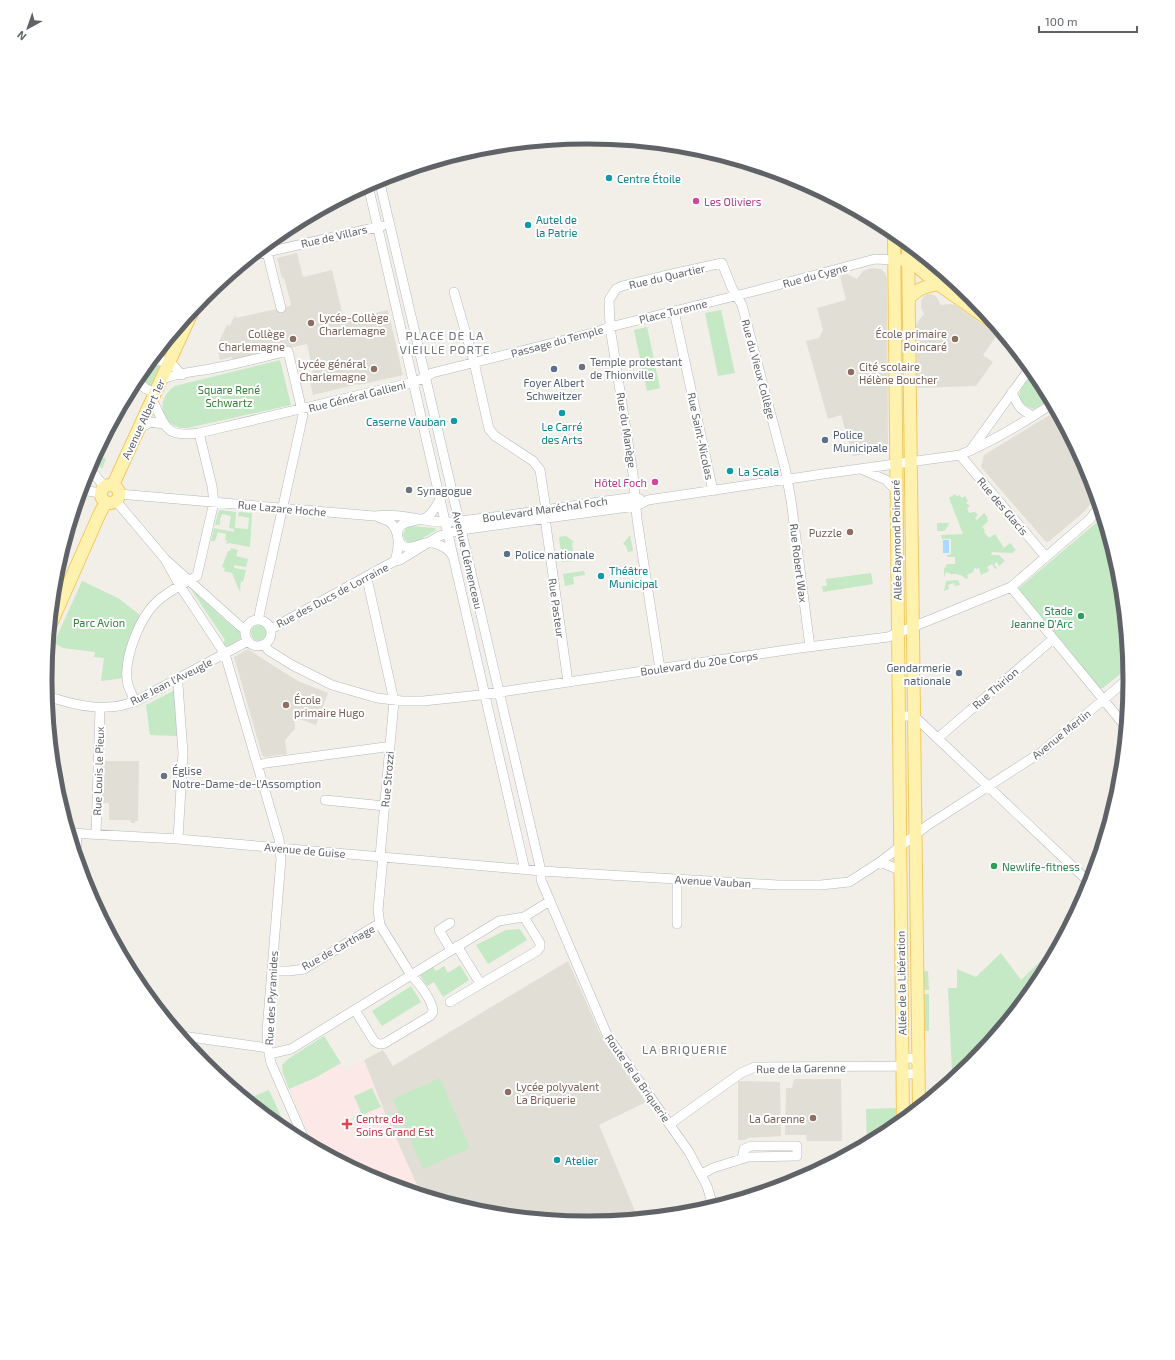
<svg xmlns="http://www.w3.org/2000/svg" width="1175" height="1360" font-family="'Exo 2',sans-serif">
	<rect width="100%" height="100%" fill="#f1efe8"/>
	<!-- education -->
	<path fill="#e1ded6" d="M297,253l6,24 29,-7 12,50 44,-10 15,65 -44,10 -1,-1 -45,11 -5,-21 5,-2 -6,-28 -74,16 -1,-3 -12,3 -3,-14 10,-21 3,1 5,-11 1,3 54,-12 1,-2 -7,-26h-2l-5,-20z
		M871,268l10,1 4,4 2,6 1,172 -35,5 -12,-41 -13,4 -22,-78 13,-3 4,-8 -6,-22 29,-8 -6,-24 7,-2 10,5 6,-8z
		M928,294l6,1 3,3 4,7 9,-1 5,1 42,30 -14,20 10,7 -17,24 -59,2 -1,-62 2,-5 6,-7 -3,-7v-6l3,-5z
		M1056,411l33,62 7,24 -12,15 -36,30h-2l-65,-75 3,-12z
		M248,649l15,10 35,22 30,12 -12,32 -22,-8 1,7v5l-10,11 2,14 -23,3 -2,-2 -28,-98z
		M102,761h37l-1,60h-3v2h-4l-1,-3h-21v-17h-9z
		M568,961l34,77 44,64 -47,23 39,93 -51,4 -106,-10 -60,-18 -35,-78 -22,-56 19,-10 10,16z
		M794,1079h47l1,62h-35l-1,-6h-21l1,-47h6z
		M738,1081l42,1 1,54 -32,2 -5,2h-6z"/>
	<!-- medical -->
	<path fill="#fce8e6" d="M364,1060l22,56 35,78 -41,-13 -66,-35 -25,-57 26,-11 26,-15 5,8z"/>
	<!-- green -->
	<path fill="#c5e8c5" d="M721,310l14,63 -17,3 -13,-63z
		M647,327l13,61 -13,3 -13,-61z
		M280,360l11,45 -104,23c-25,1 -34,-28 -12,-42z
		M153,364l5,1 2,2 -7,18 -4,2 -6,-5z
		M1033,372l6,7 11,20 -16,10c-27,-7 -11,-23 -1,-37z
		M129,393h2l3,4 -5,8 -2,-1 -24,53 3,2 -4,10 -9,-10z
		M955,494l2,3 2,-2 3,3 3,-2 3,5 -2,2 4,3 -3,2 2,5 6,-1 3,3 -3,3 2,2 7,-7 4,5 -1,1 1,2 -6,6 3,3 -1,2 5,6 6,-4 9,14 6,-5 6,7 -4,3 -20,-1 -1,3h8l6,6 -6,5 -2,-4 -3,2 3,4 -2,1 -3,-5 -5,3 2,4 -8,4 -2,-7 -3,1 -1,-2 -2,5 -6,3 1,3 -2,1 -5,-4h-3v-1h-7l-5,-2 -2,5v-8l3,-5h8v-7h-8v-2l4,-1v-15h-9l-1,-4 22,-1 -14,-36z
		M220,510l16,2 -1,16 13,1 1,-11 -9,-2 -2,1 1,-5 13,1 -2,34 -21,-4 -3,1 1,-3 -2,-1 1,-6 -8,-2 -3,9h-4l3,-13 20,4v-3l-5,-1 2,-12 -9,-2 -2,5v6h-5l3,-12z
		M1102,515l18,59 9,93 -26,21h-3l-81,-97v-3l77,-65z
		M937,523h12l-1,3 -4,5h-7z
		M411,526l24,2 1,2 -16,10 -10,3 -5,-3 -2,-5 3,-7z
		M630,535l3,16 -5,1 -2,-6 -3,-2z
		M566,536l8,6 -2,1 2,18 -12,1 -3,-25z
		M231,548l7,2 -2,6 12,3 -2,8 -12,-2v3l12,2 -3,12 -2,-1 -1,8 1,2 -2,-1 -7,-17 -8,-2 1,-3 -3,-1 6,-16h2z
		M584,571l1,4 -12,2 1,7 -9,2 -2,-12z
		M871,573l2,11 -50,8 -1,-6h5l-1,-7z
		M958,580l2,5 -5,1 -1,-3 -6,2 1,4 -5,2 2,-10z
		M82,581l36,17 22,17 -6,15 -9,48 -24,3 3,-23 -10,-1 1,-5 -32,-4 -9,-5z
		M187,585l5,2 -1,2 44,40 2,-1 5,7c-2,6 -11,11 -17,11l-2,-3 2,-3 -35,-52 -2,-1 -2,4 -1,-4z
		M251 633a8 8 0 1 1 16 0a8 8 0 1 1-16 0Z
		M175,690l3,46 -28,-1 -4,-30z
		M520,929l7,11 -39,24 -12,-19 30,-15z
		M1059,943l-21,39 -67,82 -10,8h-9l-4,-84h9v-19l19,8 25,-24 20,27z
		M460,965l9,15 -26,17 -9,-15 -7,4 -7,-11 13,-8 3,4 8,-5 4,7z
		M923,971h5l1,19h-5z
		M411,986l10,16 -39,24 -10,-15z
		M923,994h6v37h-5z
		M324,1036l17,27 -26,15 -26,11 -6,-16 -1,-8 6,-6z
		M440,1078l30,70 -47,21 -30,-70z
		M372,1088l9,19 -19,8 -8,-19z
		M269,1090l19,42 -41,-33z
		M896,1108v17l-7,6 -22,12 -1,-34z"/>
	<!-- water -->
	<path fill="#aadaff" d="M943,540h6v13h-6z"/>
	<g fill="none" stroke-linecap="round" stroke-linejoin="round">
		<!-- minor casing -->
		<g stroke="#b5b8bc" stroke-width="10">
			<path id="minor" d="M379,179l162,692v9l67,157 81,115 18,34 6,20
				M368,185l157,685
				M267,252l14,56
				M254,255l128,-29
				M454,292l20,70 15,67 6,7 38,25 7,9 6,40 -1,8 23,164
				M674,311l39,180
				M152,359l6,2h11l13,14
				M161,380c16,-8 36,-8 54,-12 25,-5 49,-11 73,-17l15,64 -40,182 -4,19v4
				M138,382l8,7 9,3
				M134,384c6,-4 12,-12 13,-19
				M1012,392c6,14 7,17 21,24
				M152,400c14,25 11,38 47,33l207,-49 19,-6 7,-5 161,-40 17,-6 145,-36 120,-32 19,1
				M139,428l12,-6 12,2
				M972,448l58,-80
				M960,455l85,101
				M89,468l15,18
				M861,469l25,11 9,9
				M81,490l20,3
				M119,494l255,22c11,-1 23,-1 33,1 14,2 29,6 43,5 62,-6 124,-17 185,-25l5,2
				M440,500c-4,6 -7,13 -13,17 -10,6 -33,2 -29,20 3,17 18,8 28,6 10,-1 21,4 26,12
				M116,501l49,58 75,67 6,4
				M378,517c4,2 9,3 12,5 11,10 9,27 5,39
				M165,559l15,27 45,68 54,185 2,20 -14,172 1,17 3,15 34,78
				M365,577l3,6 26,118 -14,156
				M1011,587l114,139
				M245 633a13 13 0 1 1 26 0a13 13 0 1 1-26 0Z
				M271,629l109,-60 15,-8 5,-1 39,-24 22,-6 175,-24 12,-6 175,-26 137,-19c32,-13 63,-32 92,-51
				M265,645l3,5 24,15 40,20 45,13 25,3h21l57,-6 320,-47 88,-11 123,-50 79,-68 9,-12
				M660,669l-23,-150 -4,-45 -23,-147 -1,-27 7,-11 6,-3 41,-10 59,-13 10,25 10,17 43,163 6,32 19,147
				M176,680l2,5 5,68 -5,86
				M47,696c29,10 64,18 93,3l108,-58
				M135,702c-2,-6 -5,-11 -7,-17 -6,-25 12,-70 32,-86 11,-9 24,-16 37,-23l17,-74 -2,-16 -13,-53
				M898,716h16l176,167
				M938,738l115,-99
				M258,765l8,-2 119,-16 5,1
				M325,800l60,6
				M70,833l108,6 363,32 237,14h43l28,-3 31,-20 48,-37 115,-74 87,-74
				M96,834l4,-126
				M76,853l1,-20
				M880,862l20,8
				M450,923l-11,7 12,20
				M677,924v-45
				M457,946l23,37
				M272,971h17l15,-2 71,-43 5,-1
				M450,1002l87,-51 3,-4v-4l-16,-26
				M355,1010l19,31c4,3 6,4 11,2l45,-27 3,-4c0,-11 -14,-29 -22,-37l-31,-50 -2,-15 5,-53
				M182,1036l86,12
				M269,1054l22,-5 208,-128 25,-4 26,-16
				M902 1066a8 8 0 1 1 16 0a8 8 0 1 1-16 0Z
				M670,1124l71,-51 14,-6 147,-1
				M702,1174l11,-6 35,-11 49,-1v-10h-46l-7,3 -2,10"/>
		</g>
		<!-- major casing -->
		<g stroke="#f2c960" stroke-width="14">
			<path id="major" d="M894,233l9,887
				M908,245l11,862
				M903,260h6l29,24 54,38
				M909,298c10,-10 15,-11 29,-14
				M101 494a9 9 0 1 1 18 0a9 9 0 1 1-18 0Z
				M113,485l80,-175
				M50,626l49,-111 7,-13"/>
		</g>
		<!-- minor -->
		<use href="#minor" stroke="#fff" stroke-width="9"/>
		<!-- major -->
		<use href="#major" stroke="#fff2af" stroke-width="12"/>
	</g>
	<!-- markers -->
	<g fill="#0f9aa8" stroke="#fff" stroke-width="1.5">
		<circle cx="609" cy="178" r="4"/>
		<circle cx="528" cy="225" r="4"/>
		<circle cx="562" cy="413" r="4"/>
		<circle cx="454" cy="421" r="4"/>
		<circle cx="730" cy="471" r="4"/>
		<circle cx="601" cy="576" r="4"/>
		<circle cx="557" cy="1160" r="4"/>
	</g>
	<g fill="#d1479c" stroke="#fff" stroke-width="1.5">
		<circle cx="696" cy="201" r="4"/>
		<circle cx="655" cy="482" r="4"/>
	</g>
	<g fill="#8d6e63" stroke="#fff" stroke-width="1.5">
		<circle cx="311" cy="323" r="4"/>
		<circle cx="293" cy="339" r="4"/>
		<circle cx="955" cy="339" r="4"/>
		<circle cx="374" cy="369" r="4"/>
		<circle cx="851" cy="372" r="4"/>
		<circle cx="850" cy="532" r="4"/>
		<circle cx="286" cy="705" r="4"/>
		<circle cx="508" cy="1092" r="4"/>
		<circle cx="813" cy="1118" r="4"/>
	</g>
	<g fill="#6b7280" stroke="#fff" stroke-width="1.5">
		<circle cx="582" cy="367" r="4"/>
		<circle cx="409" cy="490" r="4"/>
		<circle cx="164" cy="776" r="4"/>
	</g>
	<g fill="#5c6f8a" stroke="#fff" stroke-width="1.5">
		<circle cx="554" cy="369" r="4"/>
		<circle cx="825" cy="440" r="4"/>
		<circle cx="507" cy="554" r="4"/>
		<circle cx="959" cy="673" r="4"/>
	</g>
	<g fill="#2e9e5b" stroke="#fff" stroke-width="1.5">
		<circle cx="1081" cy="616" r="4"/>
		<circle cx="994" cy="866" r="4"/>
	</g>
	<path fill="#e0444e" stroke="#fff" stroke-width="1.5" d="M345 1118h4v4h4v4h-4v4h-4v-4h-4v-4h4z"/>
	<g text-anchor="middle" dominant-baseline="central" stroke-width="4" stroke-linejoin="round" paint-order="stroke">
		<!-- culture labels -->
		<g font-size="11" fill="#0d838f" stroke="#fff" text-anchor="start">
			<text x="617" y="178">Centre Étoile</text>
			<text x="536" y="219">Autel de<tspan x="536" dy="13">la Patrie</tspan></text>
			<text x="446" y="421" text-anchor="end">Caserne Vauban</text>
			<text x="562" y="426" text-anchor="middle">Le Carré<tspan x="562" dy="13">des Arts</tspan></text>
			<text x="738" y="471">La Scala</text>
			<text x="609" y="570">Théâtre<tspan x="609" dy="13">Municipal</tspan></text>
			<text x="565" y="1160">Atelier</text>
		</g>
		<!-- hotel labels -->
		<g font-size="11" fill="#b23c85" stroke="#fff" text-anchor="start">
			<text x="704" y="201">Les Oliviers</text>
			<text x="647" y="482" text-anchor="end">Hôtel Foch</text>
		</g>
		<!-- street labels -->
		<g font-size="11" fill="#5f6368" stroke="#fff">
			<text transform="translate(334 236) rotate(-13)">Rue de Villars</text>
			<text transform="translate(815 275) rotate(-15)">Rue du Cygne</text>
			<text transform="translate(667 276) rotate(-13)">Rue du Quartier</text>
			<text transform="translate(673 311) rotate(-14)">Place Turenne</text>
			<text transform="translate(557 341) rotate(-15)">Passage du Temple</text>
			<text transform="translate(759 369) rotate(75)">Rue du Vieux Collège</text>
			<text transform="translate(357 396) rotate(-14)">Rue Général Gallieni</text>
			<text transform="translate(143 419) rotate(-65)">Avenue Albert 1er</text>
			<text transform="translate(627 430) rotate(81)">Rue du Manège</text>
			<text transform="translate(701 436) rotate(78)">Rue Saint-Nicolas</text>
			<text transform="translate(1003 506) rotate(50)">Rue des Glacis</text>
			<text transform="translate(282 508) rotate(5)">Rue Lazare Hoche</text>
			<text transform="translate(545 509) rotate(-8)">Boulevard Maréchal Foch</text>
			<text transform="translate(896 540) rotate(-91)">Allée Raymond Poincaré</text>
			<text transform="translate(468 560) rotate(77)">Avenue Clémenceau</text>
			<text transform="translate(799 563) rotate(83)">Rue Robert Wax</text>
			<text transform="translate(332 595) rotate(-28)">Rue des Ducs de Lorraine</text>
			<text transform="translate(557 608) rotate(82)">Rue Pasteur</text>
			<text transform="translate(699 663) rotate(-8)">Boulevard du 20e Corps</text>
			<text transform="translate(171 681) rotate(-27)">Rue Jean l'Aveugle</text>
			<text transform="translate(995 688) rotate(-41)">Rue Thirion</text>
			<text transform="translate(1061 734) rotate(-39)">Avenue Merlin</text>
			<text transform="translate(98 771) rotate(-88)">Rue Louis le Pieux</text>
			<text transform="translate(387 779) rotate(-85)">Rue Strozzi</text>
			<text transform="translate(305 850) rotate(5)">Avenue de Guise</text>
			<text transform="translate(713 881) rotate(3)">Avenue Vauban</text>
			<text transform="translate(338 947) rotate(-29)">Rue de Carthage</text>
			<text transform="translate(901 983) rotate(-91)">Allée de la Libération</text>
			<text transform="translate(271 998) rotate(-87)">Rue des Pyramides</text>
			<text transform="translate(801 1068) rotate(-1)">Rue de la Garenne</text>
			<text transform="translate(638 1078) rotate(55)">Route de la Briquerie</text>
		</g>
		<!-- education labels -->
		<g font-size="11" fill="#785e54" stroke="#fff" text-anchor="end">
			<text x="319" y="317" text-anchor="start">Lycée-Collège<tspan x="319" dy="13">Charlemagne</tspan></text>
			<text x="285" y="333">Collège<tspan x="285" dy="13">Charlemagne</tspan></text>
			<text x="947" y="333">École primaire<tspan x="947" dy="13">Poincaré</tspan></text>
			<text x="366" y="363">Lycée général<tspan x="366" dy="13">Charlemagne</tspan></text>
			<text x="859" y="366" text-anchor="start">Cité scolaire<tspan x="859" dy="13">Hélène Boucher</tspan></text>
			<text x="842" y="532">Puzzle</text>
			<text x="294" y="699" text-anchor="start">École<tspan x="294" dy="13">primaire Hugo</tspan></text>
			<text x="516" y="1086" text-anchor="start">Lycée polyvalent<tspan x="516" dy="13">La Briquerie</tspan></text>
			<text x="805" y="1118">La Garenne</text>
		</g>
		<!-- worship labels -->
		<g font-size="11" fill="#5b616d" stroke="#fff" text-anchor="start">
			<text x="590" y="361">Temple protestant<tspan x="590" dy="13">de Thionville</tspan></text>
			<text x="417" y="490">Synagogue</text>
			<text x="172" y="770">Église<tspan x="172" dy="13">Notre-Dame-de-l'Assomption</tspan></text>
		</g>
		<!-- service labels -->
		<g font-size="11" fill="#4e5e75" stroke="#fff" text-anchor="start">
			<text x="554" y="382" text-anchor="middle">Foyer Albert<tspan x="554" dy="13">Schweitzer</tspan></text>
			<text x="833" y="434">Police<tspan x="833" dy="13">Municipale</tspan></text>
			<text x="515" y="554">Police nationale</text>
			<text x="951" y="667" text-anchor="end">Gendarmerie<tspan x="951" dy="13">nationale</tspan></text>
		</g>
		<!-- park labels -->
		<g font-size="11" fill="#348238" stroke="#fff">
			<text x="229" y="389">Square René<tspan x="229" dy="13">Schwartz</tspan></text>
			<text x="99" y="622">Parc Avion</text>
		</g>
		<!-- leisure labels -->
		<g font-size="11" fill="#27864d" stroke="#fff" text-anchor="end">
			<text x="1073" y="610">Stade<tspan x="1073" dy="13">Jeanne D'Arc</tspan></text>
			<text x="1002" y="866" text-anchor="start">Newlife-fitness</text>
		</g>
		<!-- health labels -->
		<g font-size="11" fill="#be3a42" stroke="#fff" text-anchor="start">
			<text x="356" y="1118">Centre de<tspan x="356" dy="13">Soins Grand Est</tspan></text>
		</g>
		<!-- neighbourhood labels -->
		<g font-size="12" letter-spacing="1" fill="#70757a" stroke="#fff">
			<text x="445" y="335">PLACE DE LA<tspan x="445" dy="14">VIEILLE PORTE</tspan></text>
			<text x="685" y="1049">LA BRIQUERIE</text>
		</g>
	</g>
	<!-- crop -->
	<path d="M0 0H1175V1360H0ZM587 144H588A535 535 0 0 1 1123 679V681A535 535 0 0 1 588 1216H587A535 535 0 0 1 52 681V679A535 535 0 0 1 587 144Z" fill="#fff" fill-rule="evenodd"/>
	<path fill="none" stroke="#5f6368" stroke-width="5" d="M587 144H588A535 535 0 0 1 1123 679V681A535 535 0 0 1 588 1216H587A535 535 0 0 1 52 681V679A535 535 0 0 1 587 144Z"/>
	<!-- north arrow -->
	<g transform="translate(28 28) rotate(220)" stroke="#ffffff" stroke-width="3" paint-order="stroke">
	<path d="M0-3L7 15L0 10L-7 15Z" fill="#5f6368"/>
	<text y="-6" font-size="11" font-weight="bold" text-anchor="middle" fill="#5f6368">N</text>
	</g>
	<!-- scale -->
	<path d="M1039 26v6h98v-6" fill="none" stroke="#5f6368" stroke-width="2"/>
	<text x="1045" y="26" font-size="12" fill="#5f6368" stroke="#ffffff" stroke-width="3" paint-order="stroke">100 m</text>
</svg>
